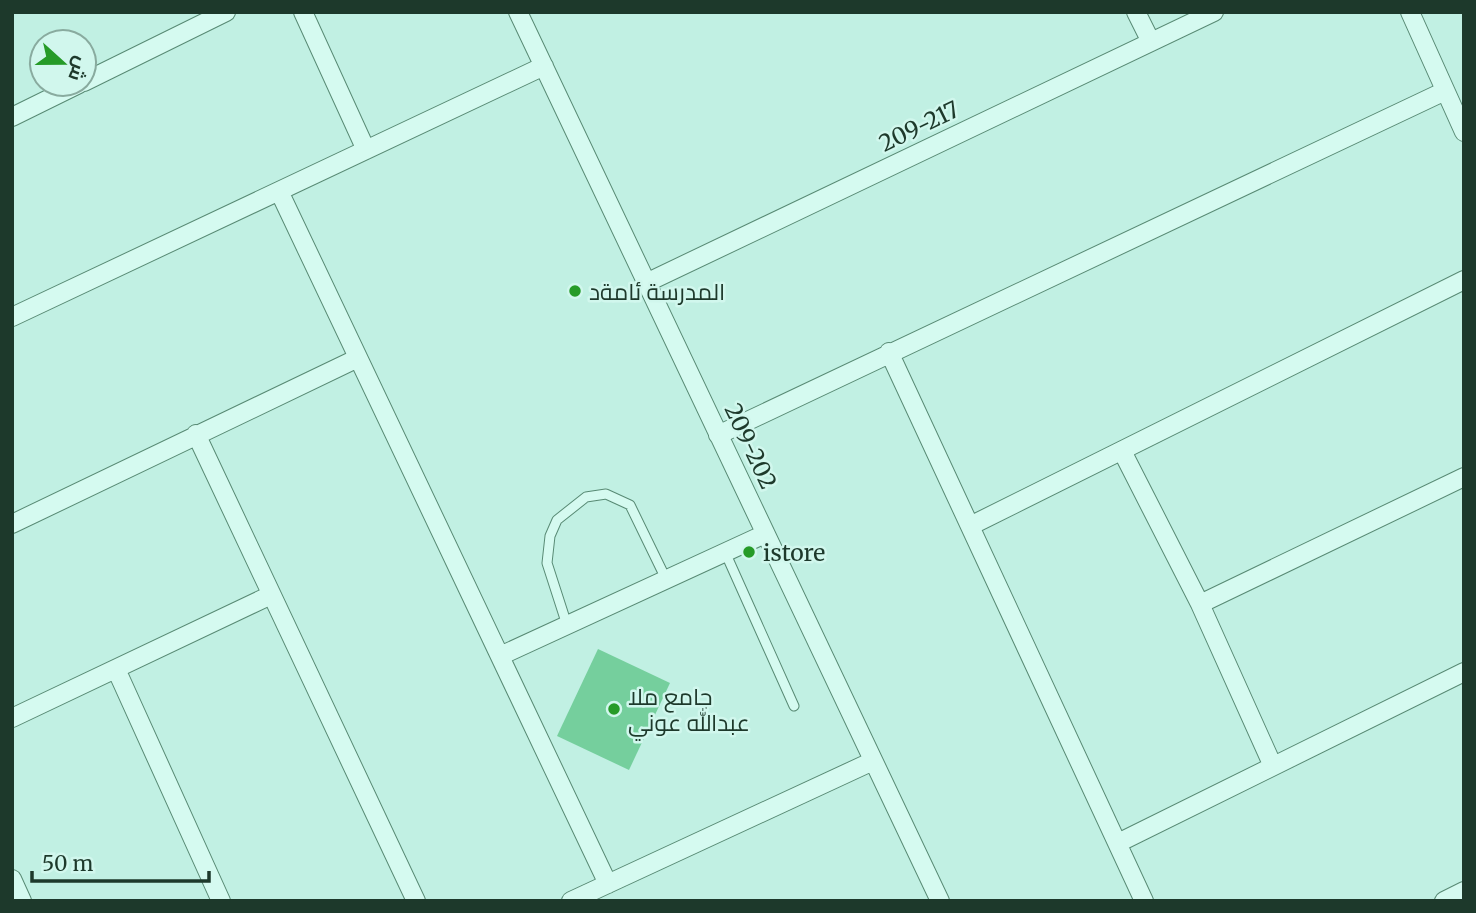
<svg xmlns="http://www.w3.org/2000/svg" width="1476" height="913" font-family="Merriweather,Cairo,serif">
	<rect width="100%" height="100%" fill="#c1f0e3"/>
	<!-- building -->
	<path fill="#75cf9d" d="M598,649l72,34 -41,87 -72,-34z"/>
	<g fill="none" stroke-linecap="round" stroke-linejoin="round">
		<!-- service casing -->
		<g stroke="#588a74" stroke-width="11">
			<path id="service" d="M725,552l69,154
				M567,625l-20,-62 3,-27 7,-16 29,-23 20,-3 24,11 36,74"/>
		</g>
		<!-- minor casing -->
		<g stroke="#588a74" stroke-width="20">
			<path id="minor" d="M303,12l63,138
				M518,12l422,889
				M1136,12l15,30
				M1410,12l54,120
				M84,82l142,-70
				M12,117l67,-33
				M279,191l329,693
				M646,283l568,-271
				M12,317l532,-251
				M889,352l255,549
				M196,434l220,467
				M718,435l727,-344
				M1122,451l78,153 72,160
				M12,524l346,-166
				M970,526l494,-246
				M1200,604l264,-127
				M500,656l265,-122
				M116,669l105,232
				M12,718l259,-123
				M1118,843l346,-171
				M12,879l10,22
				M571,901l302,-140
				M1444,901l20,-10"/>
		</g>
		<!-- service -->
		<use href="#service" stroke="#d5faf0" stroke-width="9"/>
		<!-- minor -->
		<use href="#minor" stroke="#d5faf0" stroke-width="18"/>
	</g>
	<!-- markers -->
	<g fill="#269b28" stroke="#d1f7ed" stroke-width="2.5">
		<circle cx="575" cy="291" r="7"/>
		<circle cx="749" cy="552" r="7"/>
		<circle cx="614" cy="709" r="7"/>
	</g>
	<g text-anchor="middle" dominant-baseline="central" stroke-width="5" stroke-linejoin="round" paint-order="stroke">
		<!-- street labels -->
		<g font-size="23" fill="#1d392b" stroke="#d1f7ed">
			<text transform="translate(919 126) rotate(-26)">209-217</text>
			<text transform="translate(751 446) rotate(65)">209-202</text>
		</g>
		<!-- poi labels -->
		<g font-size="23" fill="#1d392b" stroke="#d1f7ed" text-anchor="start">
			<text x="589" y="291">المدرسة ئامةد</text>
			<text x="763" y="552">istore</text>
			<text x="628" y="696">جامع ملا<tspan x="628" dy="26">عبدالله عوني</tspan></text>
		</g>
	</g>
	<!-- border -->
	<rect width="1476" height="913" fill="none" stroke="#1d392b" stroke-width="28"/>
	<!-- north arrow -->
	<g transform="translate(63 63) rotate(111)"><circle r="33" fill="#d1f7ed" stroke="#89ab9f" stroke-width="2"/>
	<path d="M0-5L12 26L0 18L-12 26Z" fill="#269b28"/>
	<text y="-10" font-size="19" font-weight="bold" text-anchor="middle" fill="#1d392b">ش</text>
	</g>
	<!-- scale -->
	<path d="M32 871v10h177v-10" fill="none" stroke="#1d392b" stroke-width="3.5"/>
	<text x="42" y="871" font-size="21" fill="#1d392b" stroke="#d1f7ed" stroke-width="5" paint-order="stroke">50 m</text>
</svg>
